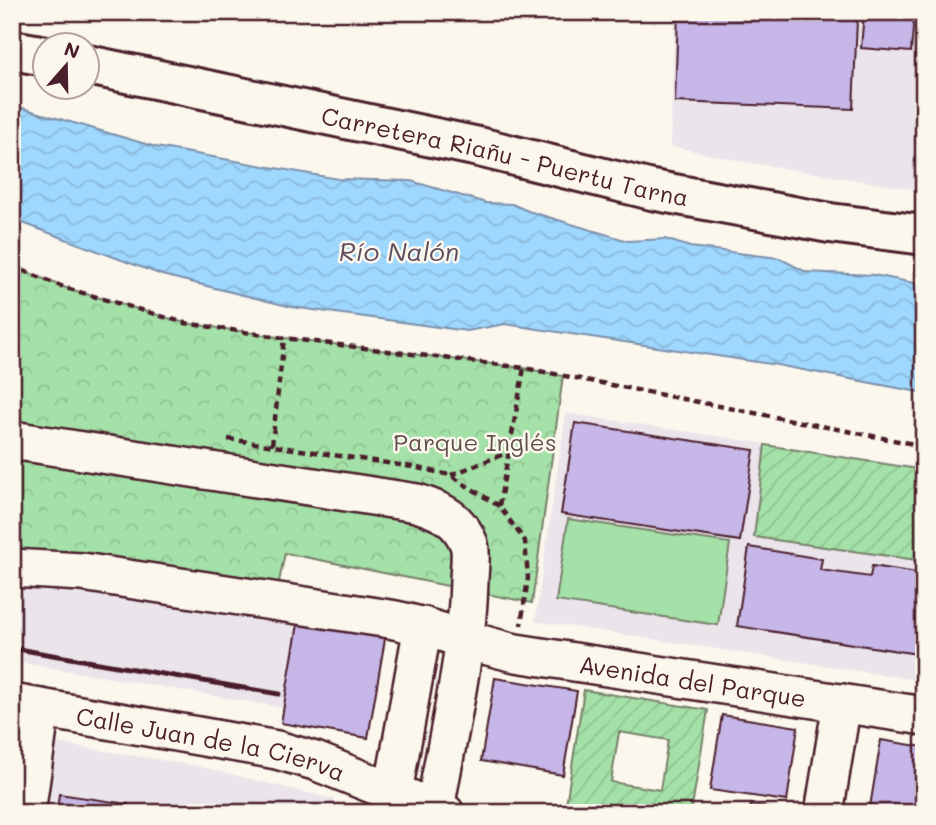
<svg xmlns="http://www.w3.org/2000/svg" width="936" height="825" font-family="Mali,sans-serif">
	<defs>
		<pattern id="park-crowns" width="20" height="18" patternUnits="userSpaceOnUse" patternTransform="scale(1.75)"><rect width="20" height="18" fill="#a4e1a8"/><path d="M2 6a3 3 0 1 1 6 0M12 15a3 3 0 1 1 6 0" fill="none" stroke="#8fc191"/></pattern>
		<pattern id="garden-furrows" width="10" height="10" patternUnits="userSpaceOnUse" patternTransform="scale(1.75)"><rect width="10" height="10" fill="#a4e1a8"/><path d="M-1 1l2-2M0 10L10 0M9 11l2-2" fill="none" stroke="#8fc191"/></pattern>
		<pattern id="water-waves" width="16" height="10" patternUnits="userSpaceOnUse" patternTransform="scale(1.75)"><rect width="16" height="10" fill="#9ed8fe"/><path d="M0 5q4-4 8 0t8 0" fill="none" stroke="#8ab9da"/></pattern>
	</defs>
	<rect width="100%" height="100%" fill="#fbf7ec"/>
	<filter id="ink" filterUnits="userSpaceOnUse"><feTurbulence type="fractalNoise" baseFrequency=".0143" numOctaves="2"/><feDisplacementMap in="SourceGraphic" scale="14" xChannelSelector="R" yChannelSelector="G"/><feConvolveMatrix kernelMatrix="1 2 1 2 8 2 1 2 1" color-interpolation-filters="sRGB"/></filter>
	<g filter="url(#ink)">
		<!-- built -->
		<path fill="#ebe4eb" d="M675,12h239v12l10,1v166l-178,-29 -76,-16z
			M566,413l358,55v213l-389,-60z
			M12,580l287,38 -15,90 -272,-47z
			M50,742l147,24 136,33 5,11 17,3h-315z"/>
		<!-- park -->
		<path fill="url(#park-crowns)" stroke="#77806a" stroke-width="2" d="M12,266l54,22 119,35 100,15 239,30 39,8 -31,227 -247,-50 -10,48 -263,-33z"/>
		<!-- garden -->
		<path fill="url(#garden-furrows)" stroke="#77806a" stroke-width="2" fill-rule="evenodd" d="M765,445l159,25v91l-170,-24z
			M584,690l124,20 -17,103h-114l-12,-2zM619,732l49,8 -8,50 -49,-8z"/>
		<!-- pitch -->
		<path fill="#a4e1a8" stroke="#77806a" stroke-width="2" d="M568,519l162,24 -12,82 -162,-24z"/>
		<!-- water -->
		<path fill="url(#water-waves)" stroke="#7c8eaa" stroke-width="2" d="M12,105l144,42 182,32 73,2 75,22 26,1 16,7 100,30 37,-2 25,8 89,11 27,14 68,3 50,10v108l-147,-28 -272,-41 -38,7 -175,-24 -130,-32 -150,-56z"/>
		<!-- building -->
		<path fill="#c7b7e8" stroke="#4a1f2b" stroke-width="2" d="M678,12l179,8 -4,89 -178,-7z
			M864,12l50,4 -3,36 -50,-4z
			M575,423l179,27 -14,91 -179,-27z
			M749,547l73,12 -2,11 50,7 2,-11 52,8v81l-187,-29z
			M299,618l87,15 -18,105 -87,-15z
			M495,678l82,13 -14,84 -82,-14z
			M722,715l76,12 -11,74 -77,-11z
			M12,734l8,10 -8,50z
			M881,740l43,7v66h-55z
			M59,794l69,10 -2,9h-79l1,-3 9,2z
			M751,805l31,6 -1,2h-32z"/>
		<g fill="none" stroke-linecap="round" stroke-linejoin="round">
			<!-- minor casing -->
			<g stroke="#4a1f2b" stroke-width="42">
				<g id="minor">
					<path d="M12,440l405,63c24,8 42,15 52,41 3,10 0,26 0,37 -2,77 -21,152 -34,228"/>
					<path id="s1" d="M12,568l70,4 308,47c43,8 84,25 126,34l408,63"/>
					<path id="s2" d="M12,703l265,47 38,11 130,52"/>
					<path d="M393,792l30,-166"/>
					<path d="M26,813l15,-105"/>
					<path d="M824,813l18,-110"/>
				</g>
			</g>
			<!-- major casing -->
			<g stroke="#4a1f2b" stroke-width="44">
				<g id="major">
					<path d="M12,50l34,6"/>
					<path id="s3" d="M88,65l391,82 173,43 178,33 94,12"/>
				</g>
			</g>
			<!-- path -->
			<path stroke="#4a1f2b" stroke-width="4.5" stroke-dasharray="7 5" stroke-linecap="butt" d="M12,266l54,22 119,35 99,15 240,30 400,78
				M228,439l185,28 37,8 49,31 26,35 3,37 -7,47
				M272,445l12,-107
				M451,475l58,-23
				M499,506l25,-138"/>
			<!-- minor -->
			<use href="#minor" stroke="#fbf7ec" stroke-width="37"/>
			<!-- major -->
			<use href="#major" stroke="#fbf7ec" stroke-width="38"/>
			<!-- rail -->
			<path stroke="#4a1f2b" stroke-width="5" d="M12,648l267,46"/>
		</g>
	</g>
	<g text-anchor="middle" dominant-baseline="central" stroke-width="5" stroke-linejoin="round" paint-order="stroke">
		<!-- street labels -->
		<g font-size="24" fill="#4a1f2b" stroke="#fbf7ec">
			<text stroke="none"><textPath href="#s3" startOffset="427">Carretera Riañu - Puertu Tarna</textPath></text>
			<text stroke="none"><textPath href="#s1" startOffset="691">Avenida del Parque</textPath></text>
			<text stroke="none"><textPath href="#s2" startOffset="203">Calle Juan de la Cierva</textPath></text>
		</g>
		<!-- park labels -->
		<g font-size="24" fill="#60504a" stroke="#fbf7ec">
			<text x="475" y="441">Parque Inglés</text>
		</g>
		<!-- water labels -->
		<g font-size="26" font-style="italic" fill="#5f4d60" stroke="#fbf7ec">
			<text x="399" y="251">Río Nalón</text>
		</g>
	</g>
	<!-- margin -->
	<rect width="936" height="825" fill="none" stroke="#fbf7ec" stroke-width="42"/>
	<rect x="21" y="21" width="894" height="783" fill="none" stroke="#4a1f2b" stroke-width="2.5" filter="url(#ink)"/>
	<!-- north arrow -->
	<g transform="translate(66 66) rotate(20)"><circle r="33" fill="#fbf7ec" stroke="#b4a19f" stroke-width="2"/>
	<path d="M0-5L12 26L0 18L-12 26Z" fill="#4a1f2b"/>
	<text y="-10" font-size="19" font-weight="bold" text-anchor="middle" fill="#4a1f2b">N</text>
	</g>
</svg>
